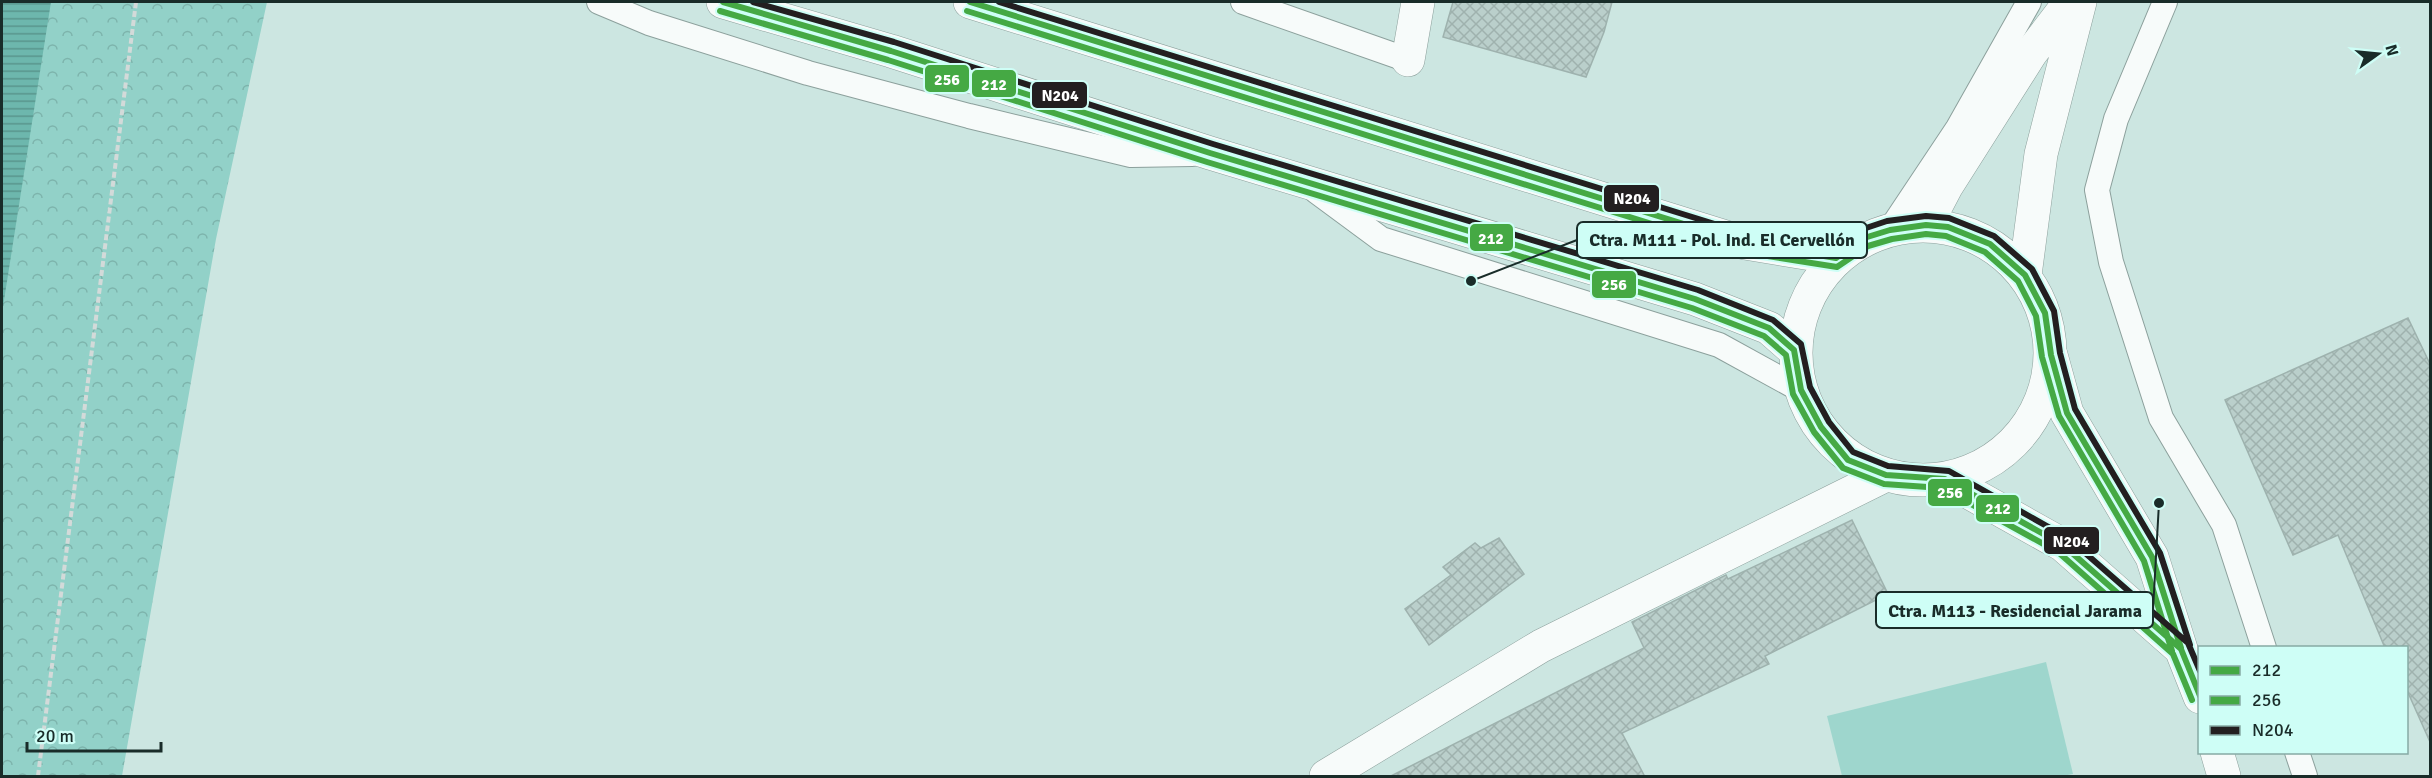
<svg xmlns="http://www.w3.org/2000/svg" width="2432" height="778" font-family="Signika,sans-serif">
	<defs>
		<pattern id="forest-crowns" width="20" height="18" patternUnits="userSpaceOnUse" patternTransform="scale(1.5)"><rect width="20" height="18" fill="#92d1c8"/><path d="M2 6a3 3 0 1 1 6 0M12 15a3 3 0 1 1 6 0" fill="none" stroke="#7db4ac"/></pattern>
		<pattern id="water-rules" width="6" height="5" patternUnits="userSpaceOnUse" patternTransform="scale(1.5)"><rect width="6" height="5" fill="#6db7ad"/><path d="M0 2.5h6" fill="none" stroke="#59958d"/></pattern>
		<pattern id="building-cross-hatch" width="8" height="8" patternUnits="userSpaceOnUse" patternTransform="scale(1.5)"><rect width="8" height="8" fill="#bacfcb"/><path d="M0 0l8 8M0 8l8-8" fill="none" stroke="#9fb2ae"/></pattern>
	</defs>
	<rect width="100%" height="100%" fill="#cce6e1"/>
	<!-- green -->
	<path fill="#9ed6cd" d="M2046,662l27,112 -11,2h-220l-15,-60z"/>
	<!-- forest -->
	<path fill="url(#forest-crowns)" d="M2,2h265l-51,237 -94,537h-120z"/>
	<!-- water -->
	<path fill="url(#water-rules)" d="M2,2h49l-49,311z"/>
	<!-- building -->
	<path fill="url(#building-cross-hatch)" stroke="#9eb2ae" stroke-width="1.5" d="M1453,2h159l-8,30 -18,45 -143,-40z
		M2408,318l22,46v378l-24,-54v-40h-21l-47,-113 -45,20 -68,-155z
		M1852,520l36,74 -123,62 4,8 -147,69 23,44h-256l255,-129 -12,-26 94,-47 2,4z
		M1499,538l25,36 -95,71 -24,-36 46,-34 -8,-8 32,-24 6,5z"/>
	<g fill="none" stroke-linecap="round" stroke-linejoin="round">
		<!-- lane casing -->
		<g stroke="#8ca09c" stroke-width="26">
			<path id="lane" d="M599,2l50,21 159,50 161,43 162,39 61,-1
				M1243,2l165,58
				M2165,2l-49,117 -19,71 14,72 50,156 63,107 40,123
				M1316,191l65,48 338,106 82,45
				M1890,230l68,-102 71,-126
				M2297,752l8,24"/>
		</g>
		<!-- street casing -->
		<g stroke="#8ca09c" stroke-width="34">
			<path id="street" d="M1408,60l10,-58
				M1326,776l215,-130 345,-171"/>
		</g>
		<!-- secondary casing -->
		<g stroke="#8ca09c" stroke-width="34">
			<path id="secondary" d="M2051,355l16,58 85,144 29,92 19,48
				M1945,479l118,66 118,104
				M2217,752l7,24"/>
		</g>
		<!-- primary casing -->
		<g stroke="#8ca09c" stroke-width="34">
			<path id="primary" d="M723,2l168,49 319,102 485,146 74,29 25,22
				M970,2l775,241 91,15
				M1926,225l20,-38 85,-134 39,-51
				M1796 353a127 127 0 1 1 254 0a127 127 0 1 1-254 0Z
				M2025,275l16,-121 39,-152"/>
		</g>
		<!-- path -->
		<path stroke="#d3dad9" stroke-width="4" stroke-dasharray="6 3" stroke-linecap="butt" d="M38,776l98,-774"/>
		<!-- lane -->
		<use href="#lane" stroke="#f7fbfa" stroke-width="24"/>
		<!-- street -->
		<use href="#street" stroke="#f7fbfa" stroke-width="33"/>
		<!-- secondary -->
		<use href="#secondary" stroke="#f7fbfa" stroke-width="33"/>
		<!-- primary -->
		<use href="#primary" stroke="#f7fbfa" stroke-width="33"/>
		<!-- bus-1 casing -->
		<g stroke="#cefef6" stroke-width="10">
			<path id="bus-1" d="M723,2l168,49 319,102 485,146 74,29 25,22 7,40 20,37 27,33 38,15 59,4 118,66 118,104 19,47
				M970,2l775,241 91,15 28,-20 26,-8 36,-5 22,2 42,17 35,31 20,38 6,42 16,58 85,144 29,91"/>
		</g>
		<!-- bus-2 casing -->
		<g stroke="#cefef6" stroke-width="10">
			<path id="bus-2" d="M720,11l168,49 319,102 485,146 72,28 22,19 7,39 21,38 29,36 41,16 58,4 116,64 115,102 19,46
				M967,11l775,241 95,15 31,-21 24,-7 34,-5 20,2 39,16 33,29 18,35 6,41 17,59 85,145 28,90"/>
		</g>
		<!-- bus-3 casing -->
		<g stroke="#cefef6" stroke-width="10">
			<path id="bus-3" d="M753,2l141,40 319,102 485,146 75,30 28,24 9,43 19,35 24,30 35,14 61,5 119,67 120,105 12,28
				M999,2l748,232 87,15 26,-19 27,-9 39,-5 23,2 45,18 38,33 22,42 6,42 15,56 85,144 30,92"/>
		</g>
		<!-- bus-1 -->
		<use href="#bus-1" stroke="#45a944" stroke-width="6"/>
		<!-- bus-2 -->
		<use href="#bus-2" stroke="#45a944" stroke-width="6"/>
		<!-- bus-3 -->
		<use href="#bus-3" stroke="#231f20" stroke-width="6"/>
	</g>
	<!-- callouts -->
	<path fill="none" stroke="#192c29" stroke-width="2" d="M1471 281L1577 240M2159 503L2153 610"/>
	<g fill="#192c29" stroke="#cefef6" stroke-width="2">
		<circle cx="1471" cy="281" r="6"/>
		<circle cx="2159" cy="503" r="6"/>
	</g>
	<g fill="#cefef6" stroke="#192c29" stroke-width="2">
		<rect x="1577" y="222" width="290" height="36" rx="6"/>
		<rect x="1876" y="592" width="277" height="36" rx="6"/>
	</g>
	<g font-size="18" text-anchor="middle" font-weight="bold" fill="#192c29">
		<text x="1722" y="246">Ctra. M111 - Pol. Ind. El Cervellón</text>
		<text x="2015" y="617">Ctra. M113 - Residencial Jarama</text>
	</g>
	<g stroke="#cefef6" stroke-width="2">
		<rect x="924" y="64" width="46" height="29" rx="6" fill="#45a944"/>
		<rect x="971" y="69" width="46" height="29" rx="6" fill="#45a944"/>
		<rect x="1031" y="81" width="57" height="28" rx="6" fill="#231f20"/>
		<rect x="1603" y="184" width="57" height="29" rx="6" fill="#231f20"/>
		<rect x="1469" y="223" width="45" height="29" rx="6" fill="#45a944"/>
		<rect x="1591" y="270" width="46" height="29" rx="6" fill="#45a944"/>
		<rect x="1927" y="478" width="46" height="29" rx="6" fill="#45a944"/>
		<rect x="1975" y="494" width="45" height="29" rx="6" fill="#45a944"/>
		<rect x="2043" y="526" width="57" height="29" rx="6" fill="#231f20"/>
	</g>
	<g font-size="16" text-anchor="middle" font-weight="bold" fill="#fff">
		<text x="947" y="85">256</text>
		<text x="994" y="90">212</text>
		<text x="1060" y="101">N204</text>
		<text x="1632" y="204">N204</text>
		<text x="1491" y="244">212</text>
		<text x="1614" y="290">256</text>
		<text x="1950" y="498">256</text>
		<text x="1998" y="514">212</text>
		<text x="2071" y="547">N204</text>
	</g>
	<!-- border -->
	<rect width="2432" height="778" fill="none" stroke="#192c29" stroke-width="6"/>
	<!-- legend -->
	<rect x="2198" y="646" width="210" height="108" fill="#cefef6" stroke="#86aaa4" stroke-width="1.5"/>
	<rect x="2210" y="666" width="30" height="9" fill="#45a944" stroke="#86aaa4" stroke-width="1.5"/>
	<text x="2252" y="676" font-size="18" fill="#192c29">212</text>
	<rect x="2210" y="696" width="30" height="9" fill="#45a944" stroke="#86aaa4" stroke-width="1.5"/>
	<text x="2252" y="706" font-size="18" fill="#192c29">256</text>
	<rect x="2210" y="726" width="30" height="9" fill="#231f20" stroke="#86aaa4" stroke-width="1.5"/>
	<text x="2252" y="736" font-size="18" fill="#192c29">N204</text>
	<!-- north arrow -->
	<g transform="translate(2378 54) rotate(75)" stroke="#cefef6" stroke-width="4.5" paint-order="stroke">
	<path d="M0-4.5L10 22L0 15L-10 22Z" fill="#192c29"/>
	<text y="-9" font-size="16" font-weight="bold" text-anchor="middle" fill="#192c29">N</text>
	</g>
	<!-- scale -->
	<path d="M27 742v9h134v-9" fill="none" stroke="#192c29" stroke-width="3"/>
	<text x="36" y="742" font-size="18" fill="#192c29" stroke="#cefef6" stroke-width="4.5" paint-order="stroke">20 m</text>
</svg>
